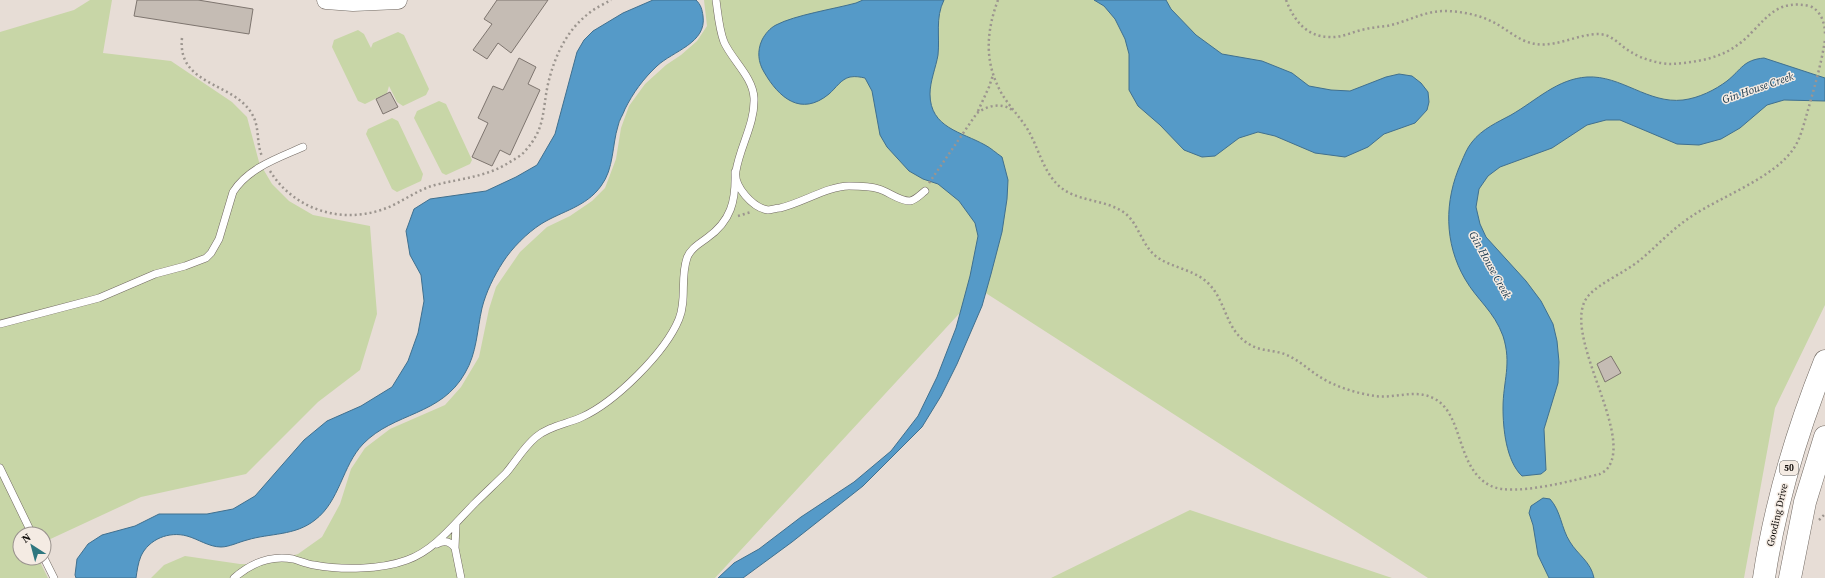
<svg xmlns="http://www.w3.org/2000/svg" width="1825" height="578" font-family="'Source Serif 4',serif">
	<rect width="100%" height="100%" fill="#e7ddd6"/>
	<!-- green -->
	<path fill="#c8d6a7" d="M90,0h22l-9,53 68,8 61,41 15,15 12,45 13,22 17,17 24,14 57,11 7,88 -17,56 -42,32 -72,72 -105,23 -97,45v-8h-24v24h18l10,20h-48v-546l74,-22z
		M704,0h1121v305l-50,103 -31,170h-316l-447,-288 -266,288h-564l13,-13 21,-9 55,8h26l32,-10 24,-17 18,-33 11,-35 14,-21 25,-19 55,-24 16,-18 18,-30 10,-48 7,-22 24,-35 27,-25 23,-11 22,-15 13,-13 11,-29 5,-31 8,-22 16,-22 21,-19 15,-10 16,-14 10,-15z
		M358,30l6,4 7,14 2,-5 25,-11 6,3 25,54 -3,6 -23,11 -6,-4 -8,-16 -2,7 -22,11 -7,-3 -26,-54 2,-7z
		M439,101l7,3 26,56 -2,4 -24,11 -4,-2 -28,-55 3,-7z
		M392,118l6,3 25,53 -2,7 -24,11 -5,-3 -26,-55 2,-5z
		M1190,510l202,68h-341z"/>
	<!-- water -->
	<path fill="#559ac8" stroke="#40708f" d="M653,0h43c5,5 6,9 7,16 4,27 -30,35 -46,50 -14,13 -24,27 -32,43 -2,6 -6,11 -7,17 -6,19 -4,43 -17,60 -15,21 -39,25 -60,38 -14,9 -29,24 -38,38 -9,14 -17,30 -21,46 -5,22 -5,45 -17,65 -24,43 -71,39 -102,71 -21,22 -23,57 -48,76 -20,16 -45,13 -68,20 -8,2 -18,7 -26,7 -12,0 -23,-8 -34,-11 -18,-5 -38,3 -46,20 -3,7 -4,15 -5,22h-60l-1,-3 2,-16 11,-15 14,-9 33,-9 24,-12h48l26,-5 22,-13 49,-56 23,-19 34,-15 31,-19 16,-26 10,-28 6,-32 -3,-26 -11,-20 -4,-24 8,-22 16,-10 56,-8 30,-14 21,-12 18,-31 22,-82 7,-12 9,-9 30,-18z
		M863,0h81c-9,18 -4,36 -6,55 -2,12 -8,26 -8,39 0,34 32,38 55,51 6,3 11,8 17,12l6,23 -1,19 -5,33 -11,42 -9,32 -25,58 -16,32 -19,31 -59,59 -71,56 -49,36h-25l16,-15 25,-14 42,-32 53,-35 37,-31 27,-35 19,-39 19,-49 14,-52 8,-40 -3,-13 -16,-22 -21,-17 -15,-5 -14,-8 -22,-24 -7,-12 -8,-44 -7,-13c-5,-1 -9,-2 -15,-1 -9,2 -14,11 -21,17 -28,23 -50,4 -65,-22 -6,-10 -7,-21 -2,-32 3,-6 8,-12 14,-15 19,-10 58,-16 80,-22z
		M1094,0h72l5,9 25,26 26,19 40,7 30,12 17,13 22,4 19,1 36,-14 13,-3 13,2 9,7 7,9 1,10 -2,8 -12,13 -31,11 -16,13 -23,10 -30,-4 -40,-17 -17,-4 -19,6 -24,18 -13,1 -18,-7 -24,-25 -22,-19 -9,-16v-36l-4,-15 -10,-20 -11,-13z
		M1764,58l61,20v23l-41,-1 -17,5 -27,23 -19,11 -22,6 -22,-1 -57,-24h-14l-19,5 -35,23 -52,19 -12,9 -9,13 -3,18 4,17 6,13 40,44 15,20 12,23 4,17 2,21 -1,21 -14,46 2,41 -5,4 -19,2c-16,-15 -19,-48 -19,-68 0,-27 9,-44 0,-72 -9,-25 -26,-36 -38,-57 -21,-36 -21,-78 -4,-116 3,-7 6,-15 11,-21 10,-13 26,-20 39,-27 26,-15 46,-36 76,-38 34,-2 61,27 96,23 16,-2 32,-10 44,-19 15,-12 16,-21 37,-23z
		M1543,498l7,1c11,12 11,29 20,43 8,13 21,20 24,36h-45l-11,-23 -5,-30 -4,-12 2,-7z"/>
	<!-- building -->
	<path fill="#c5bcb4" stroke="#7e756f" d="M137,0h61l55,9 -4,25 -115,-18z
		M497,0h51l-37,53 -13,-10 -11,16 -14,-9 19,-26 -8,-5z
		M519,58l17,9 -8,17 12,6 -30,65 -10,-5 -8,16 -20,-9 16,-34 -10,-5 15,-32 10,4z
		M390,92l8,15 -15,7 -7,-15z
		M1611,356l10,17 -16,9 -8,-18z"/>
	<g fill="none" stroke-linecap="round" stroke-linejoin="round">
		<!-- service casing -->
		<g stroke="#716962" stroke-width="8">
			<path id="service" d="M716,0c2,14 3,29 8,42 8,18 29,35 30,56 1,26 -14,48 -18,73 -3,15 17,37 32,39 3,0 8,-2 12,-2 22,-5 48,-22 69,-22 9,0 21,0 30,3 10,3 20,12 31,12 6,-1 11,-7 15,-10
				M0,324l99,-26 56,-24 30,-8 21,-8 5,-5 8,-14 14,-47c15,-24 45,-34 70,-45
				M0,468l32,66
				M456,524l-1,24 6,30
				M437,544c7,-4 13,-3 18,4
				M44,558l10,20
				M234,578c17,-15 36,-23 59,-19 7,2 14,5 21,6 27,5 66,5 93,-5 28,-10 47,-36 68,-57 10,-10 21,-20 31,-30 10,-12 18,-26 30,-36 13,-11 31,-13 46,-20 33,-15 83,-64 97,-98 8,-20 1,-41 8,-61 3,-9 12,-14 20,-20 24,-17 29,-37 28,-66"/>
		</g>
		<!-- tertiary casing -->
		<g stroke="#716962" stroke-width="19">
			<path id="tertiary" d="M326,0l27,2 45,-2"/>
		</g>
		<!-- primary casing -->
		<g stroke="#716962" stroke-width="23">
			<path id="primary" d="M1764,578c11,-74 33,-147 61,-217
				M1790,578l15,-76 20,-65"/>
		</g>
		<!-- path -->
		<path stroke="#9c958f" stroke-width="2.5" stroke-dasharray="2 3" stroke-linecap="butt" d="M998,0c-12,32 -14,63 4,94 7,12 18,23 26,36 10,17 15,40 29,54 18,19 49,14 69,30 13,11 16,32 31,43 15,11 36,12 51,26 21,21 16,52 49,65 10,3 21,3 30,7 11,5 20,13 30,20 16,11 38,18 58,21 21,3 40,-8 60,3 29,16 21,70 56,87 23,11 83,-6 109,-12 2,-1 5,-3 7,-5 29,-35 -50,-139 -18,-174 11,-12 36,-23 50,-34 18,-15 33,-32 53,-45 30,-20 82,-38 102,-68 6,-9 9,-21 12,-31 7,-25 15,-51 19,-77
			M1286,0c8,20 20,37 44,37 12,1 24,-6 36,-8 7,-2 14,-2 21,-3 20,-4 37,-15 57,-15 17,0 36,4 51,12 13,7 25,19 41,21 23,4 53,-16 72,-8 9,4 15,12 23,16 11,7 28,12 41,12 17,-1 37,-4 52,-11 9,-4 20,-12 27,-20 19,-19 28,-33 59,-27 11,5 15,17 15,28
			M182,38c-5,48 52,44 70,76 8,13 4,29 10,42
			M978,111l11,-24 4,-12
			M270,171c23,37 68,53 111,39 19,-6 35,-20 54,-25 28,-7 53,-8 78,-25 4,-2 9,-5 12,-9 21,-23 17,-40 23,-67 6,-26 18,-53 40,-70 7,-6 16,-10 23,-14
			M929,183l48,-70c10,-7 24,-11 35,-3
			M738,216l13,-4
			M1819,520l6,-6"/>
		<!-- service -->
		<use href="#service" stroke="#fff" stroke-width="7"/>
		<!-- tertiary -->
		<use href="#tertiary" stroke="#fff" stroke-width="18"/>
		<!-- primary -->
		<use href="#primary" stroke="#fff" stroke-width="22"/>
	</g>
	<g text-anchor="middle" dominant-baseline="central" stroke-width="3" stroke-linejoin="round" paint-order="stroke">
		<!-- shield labels -->
		<rect fill="#f4ebe3" stroke="#54504c" stroke-width="1" x="1780" y="461" width="18" height="14" rx="3"/>
		<g font-size="9" font-weight="bold" fill="#100d0b">
			<text x="1789" y="468">50</text>
		</g>
		<!-- street labels -->
		<g font-size="10" fill="#100d0b" stroke="#f4ebe3">
			<text transform="translate(1777 515) rotate(-77)">Gooding Drive</text>
		</g>
		<!-- water labels -->
		<g font-size="11" font-style="italic" fill="#163549" stroke="#f4ebe3">
			<text transform="translate(1758 88) rotate(-19)">Gin House Creek</text>
			<text transform="translate(1490 265) rotate(61)">Gin House Creek</text>
		</g>
	</g>
	<!-- north arrow -->
	<g transform="translate(32 546) rotate(324)"><circle r="19" fill="#f4ebe3" stroke="#99928d"/>
	<path d="M0-3L7 15L0 10L-7 15Z" fill="#2e777f"/>
	<text y="-6" font-size="11" font-weight="bold" text-anchor="middle" fill="#100d0b">N</text>
	</g>
</svg>
